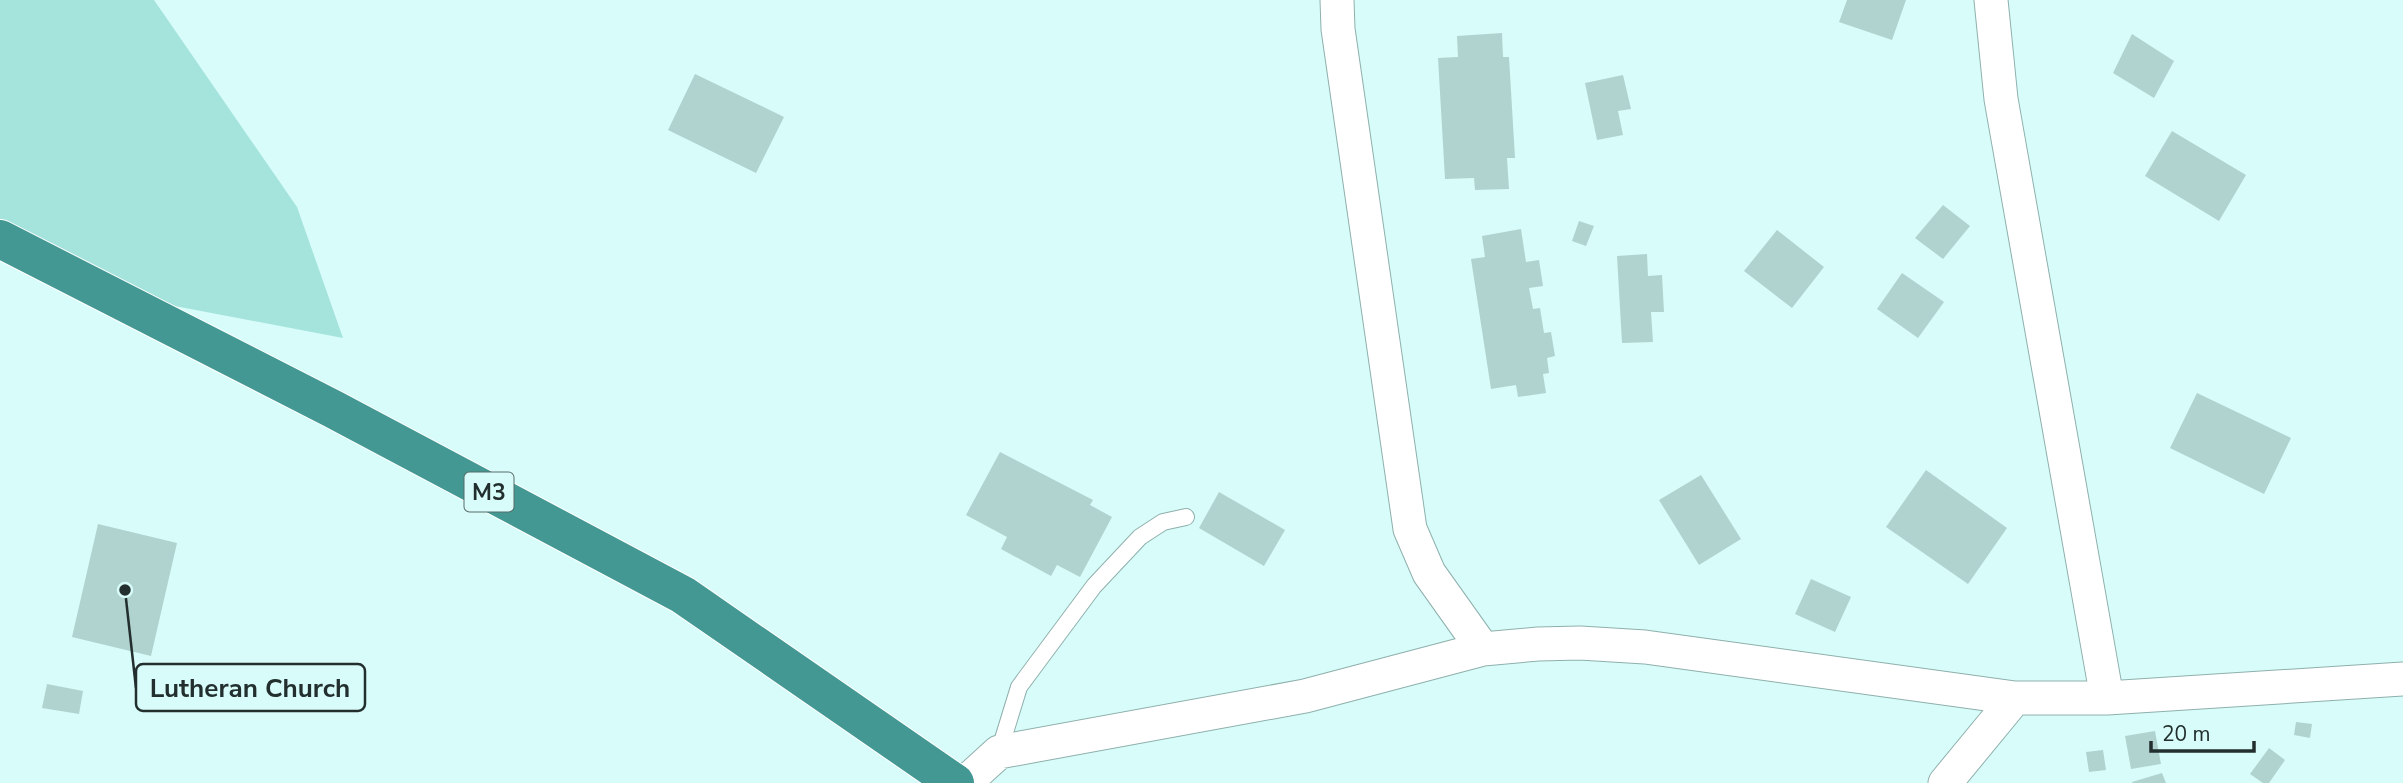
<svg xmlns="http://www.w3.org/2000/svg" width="2403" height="783" font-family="'Nunito Sans',sans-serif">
	<rect width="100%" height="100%" fill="#d8fcf9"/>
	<!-- green -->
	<path fill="#a5e3dd" d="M0,0h154l143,207 46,131 -184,-35 -159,-82z"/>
	<!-- building -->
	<path fill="#b0d3d0" d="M1847,0h59l-14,40 -53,-18z
		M1502,33l1,24h6l6,101h-8l2,31 -34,1 -1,-12 -29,1 -7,-121 20,-1 -1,-21z
		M2132,34l42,27 -20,37 -41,-25z
		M695,74l89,43 -28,56 -88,-43z
		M1623,75l8,34 -13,2 5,24 -26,5 -12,-57z
		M2172,131l74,44 -27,46 -74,-45z
		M1943,205l27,21 -27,33 -28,-21z
		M1579,221l15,5 -8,20 -14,-5z
		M1521,229l5,33 13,-2 4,26 -14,2 4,21 7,-1 4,25 7,-1 4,24 -8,2 2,15 -6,1 3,19 -28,4 -2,-12 -25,4 -20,-130 14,-2 -3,-21z
		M1777,230l47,37 -32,41 -48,-37z
		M1647,254l1,22 14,-1 2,37h-13l2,30 -31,1 -5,-87z
		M1902,273l42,29 -26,36 -41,-29z
		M2197,393l94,45 -27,56 -94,-46z
		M1000,452l93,48 -3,5 22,12 -32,60 -23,-12 -6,11 -50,-27 6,-12 -41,-22z
		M1926,470l81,58 -39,56 -82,-57z
		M1701,475l40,64 -42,26 -40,-65z
		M1219,492l66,38 -21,36 -65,-38z
		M98,524l79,19 -26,113 -79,-19z
		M1811,579l40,18 -16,35 -40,-18z
		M47,684l36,7 -4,23 -37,-6z
		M2296,722l16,2 -2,14 -16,-3z
		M2155,731l6,33 -30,5 -6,-33z
		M2269,748l16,12 -16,23h-6l-13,-9z
		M2103,750l3,20 -17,2 -3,-20z
		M2162,773l4,10h-34v-1z"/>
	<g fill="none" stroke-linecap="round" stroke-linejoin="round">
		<!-- lane casing -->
		<g stroke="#8eb0ad" stroke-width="18">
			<path id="lane" d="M999,752l20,-65 75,-101 46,-49 23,-15 23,-5"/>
		</g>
		<!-- street casing -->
		<g stroke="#8eb0ad" stroke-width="35">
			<path id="street" d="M1337,0l1,29 72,500 19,44 54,76
				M1991,0l10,99 106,599
				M965,783l34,-31 306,-56 178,-47 55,-5 42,-1 65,4 370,51h92l296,-19
				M1945,783l70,-85"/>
		</g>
		<!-- highway casing -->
		<g stroke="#fff" stroke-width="40">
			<path id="highway" d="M0,239l333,170 350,186 272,188"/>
		</g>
		<!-- lane -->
		<use href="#lane" stroke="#fff" stroke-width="16"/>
		<!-- street -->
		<use href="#street" stroke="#fff" stroke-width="33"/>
		<!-- highway -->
		<use href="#highway" stroke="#449893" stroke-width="38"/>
	</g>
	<g text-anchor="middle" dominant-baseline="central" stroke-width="5" stroke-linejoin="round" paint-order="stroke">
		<!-- shield labels -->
		<rect fill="#d8fcf9" stroke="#596c6b" stroke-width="2" x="464.5" y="472.5" width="49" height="39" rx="5"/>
		<g font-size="23" font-weight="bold" fill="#222f2e">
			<text x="489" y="492">M3</text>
		</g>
	</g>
	<!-- callouts -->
	<path fill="none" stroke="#222f2e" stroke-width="2.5" d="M125 590L136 688"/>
	<circle fill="#222f2e" stroke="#d8fcf9" stroke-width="2.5" cx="125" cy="590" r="7"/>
	<rect fill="#d8fcf9" stroke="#222f2e" stroke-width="2.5" x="136" y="664" width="229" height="47" rx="7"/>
	<g font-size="26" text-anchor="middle" font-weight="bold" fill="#222f2e">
		<text x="250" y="697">Lutheran Church</text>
	</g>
	<!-- scale -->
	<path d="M2151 741v10h103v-10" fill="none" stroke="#222f2e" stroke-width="3.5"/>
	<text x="2162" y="741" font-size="21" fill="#222f2e" stroke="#d8fcf9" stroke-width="5" paint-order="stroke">20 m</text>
</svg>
